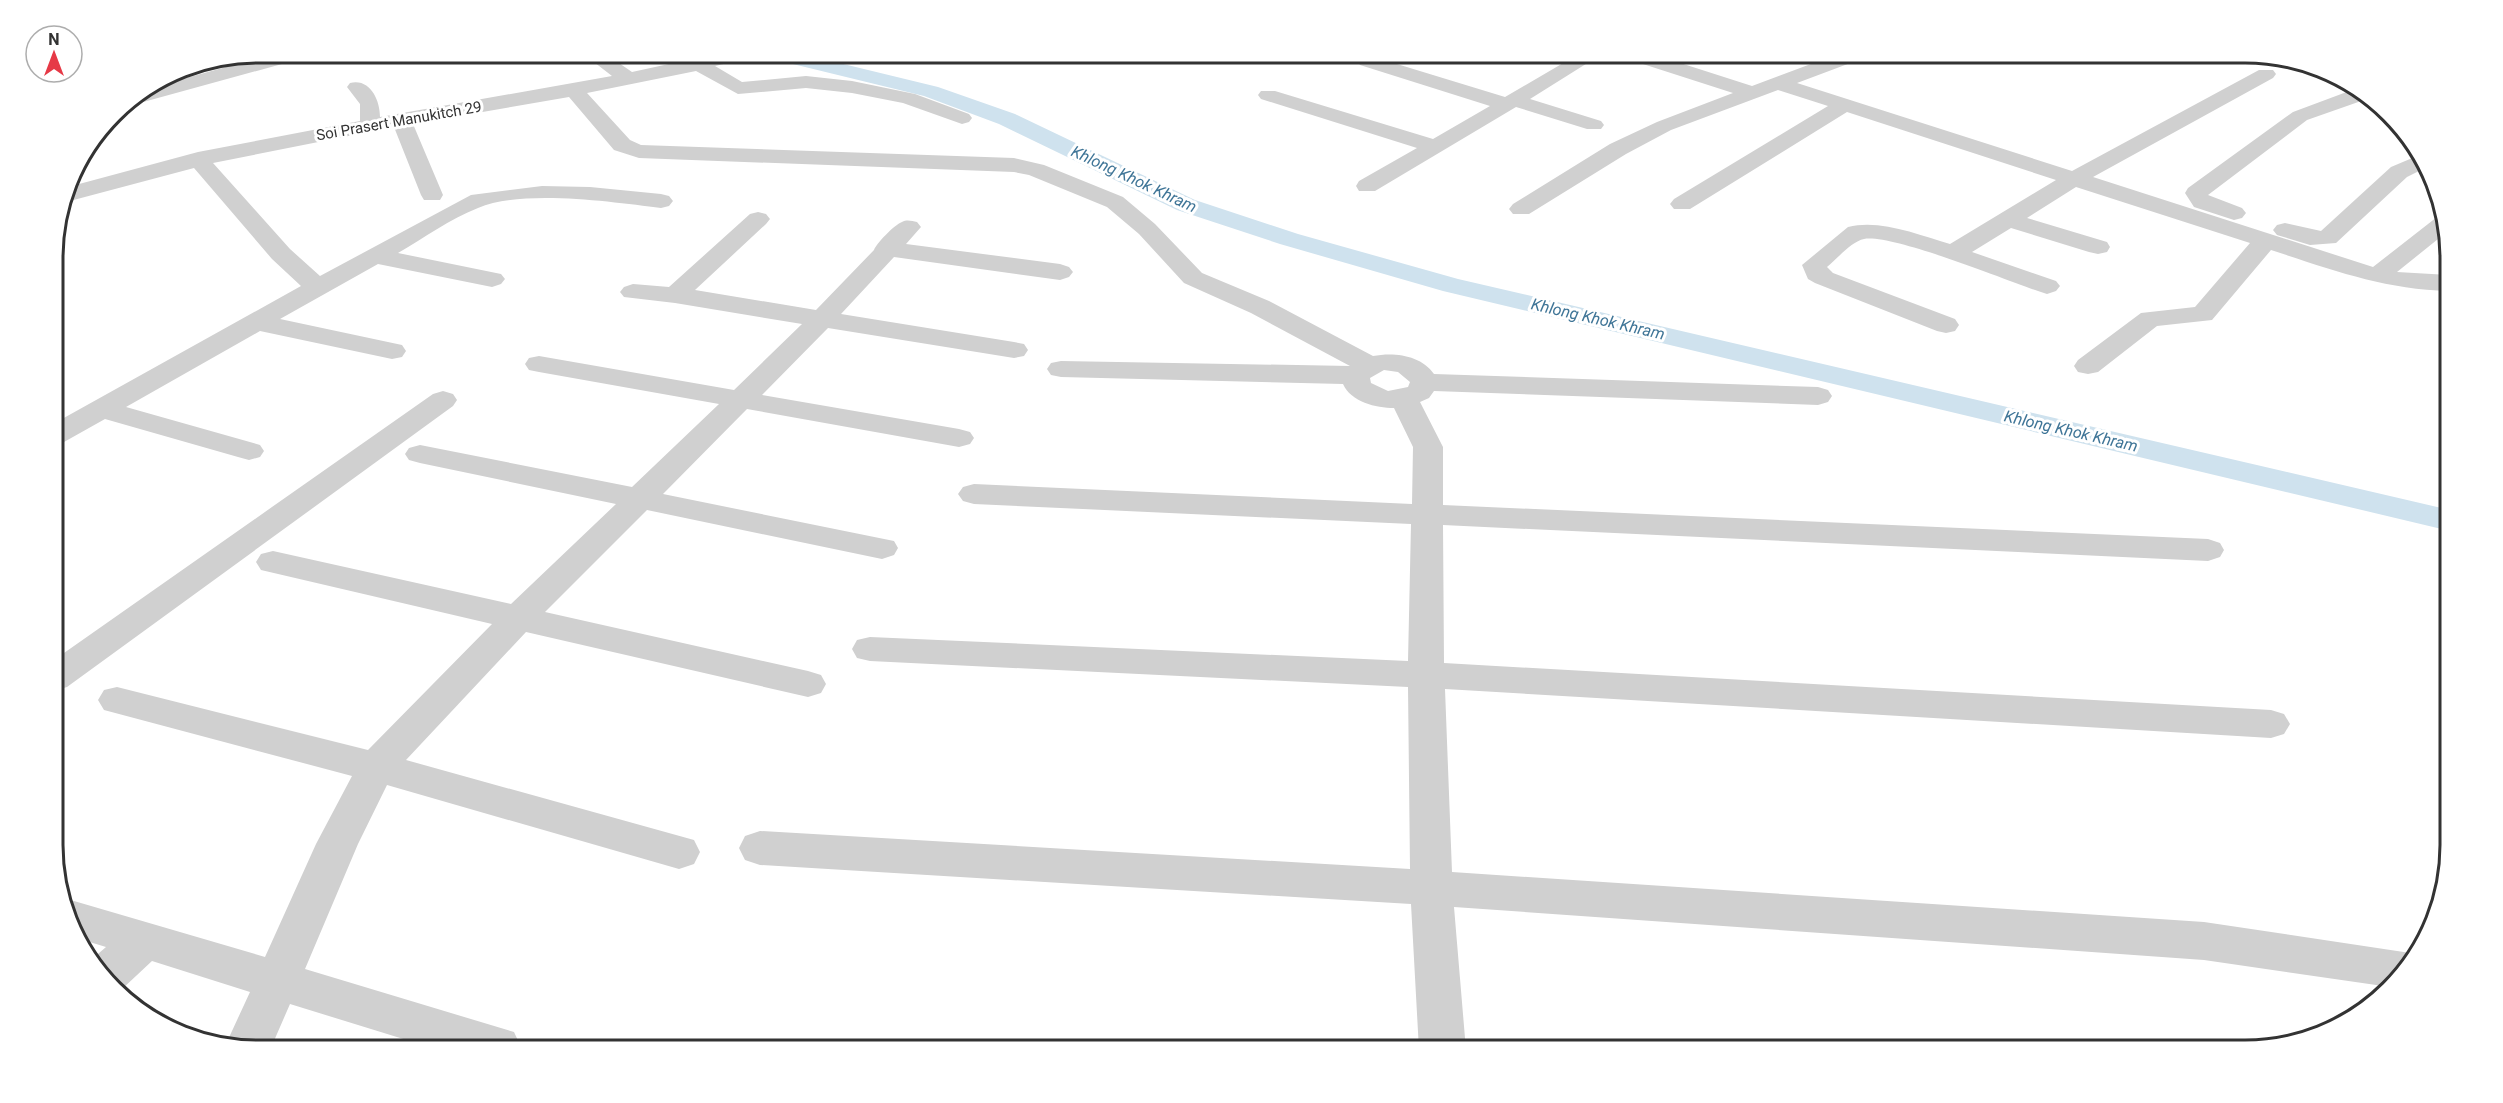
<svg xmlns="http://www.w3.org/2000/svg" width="2503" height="1103" font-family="Roboto,sans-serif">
	<rect width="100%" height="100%" fill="#fff"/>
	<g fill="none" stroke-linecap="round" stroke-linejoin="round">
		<!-- canal -->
		<path fill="#cfe2ee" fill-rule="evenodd" d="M757,52h37l144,35 77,27 180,86 103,34 160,45 992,231v21l-1007,-240 -163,-47 -103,-34 -178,-86 -75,-28 -164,-40z"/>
		<!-- minor -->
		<path fill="#d0d0d0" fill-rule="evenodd" d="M281,52h32l-2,4 -175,48h-14l24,-15z
			M581,52h22l29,20 92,-20h36l-2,4 -43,10 27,16 64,-6 46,5 63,13 54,20 3,4 -3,4 -7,2 -59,-21 -51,-10 -46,-5 -68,6 -42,-23 -109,22 43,47 11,5 373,13 30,7 79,32 32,27 47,49 67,28 104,55c21,-4 48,-1 61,18l384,13 10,3 4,6 -4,6 -10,3 -384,-14 -5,7 -9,4 23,45v58l765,34 12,4 4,7 -4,7 -12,4 -765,-36 1,138 827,47 13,4 6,10 -6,10 -13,4 -826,-49 7,183 752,50 213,32 -9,16 -18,17 -186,-27 -750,-53 12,143h-47l-8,-146 -651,-39 -15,-5 -6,-12 6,-12 15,-5 650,38 -2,-182 -538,-26 -13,-3 -5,-9 5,-9 13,-3 538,24 3,-137 -437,-20 -11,-3 -5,-7 5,-7 11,-3 438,20 1,-57 -19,-39c-18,0 -43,-6 -51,-24l-282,-7 -10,-2 -4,-6 4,-6 10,-2 289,5 -99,-53 -67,-30 -45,-49 -32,-27 -78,-32 -15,-3 -375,-14 -25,-8 -45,-53 -156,27 30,71 -3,5h-16l-3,-5 -27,-68 -181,36 77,86 30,27 151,-81 71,-9 48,1 71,7 8,2 4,5 -4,5 -8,2c-49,-6 -138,-19 -183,0 -28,11 -54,30 -80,45l103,21 4,5 -4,5 -9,3 -114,-23 -98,55 122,26 4,6 -4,6 -10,2 -132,-28 -134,76 134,38 4,6 -4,6 -11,3 -11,-3 -133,-38 -41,23 -11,3v-21l248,-138 -29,-27 -78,-91 -128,34 2,-15 130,-35 162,-31v-17l-13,-17 3,-4c20,-5 30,17 30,34l232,-41zM1384,370l14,2 12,10 -2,5 -20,4 -17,-8 -1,-5z
			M959,52h35c-8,8 -27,8 -35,0z
			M1582,52h23l-75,47 71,22 3,4 -3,4h-14l-71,-22 -141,84h-16l-3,-5 3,-5 58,-33 -156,-49 -3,-4 3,-4h14l158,48 57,-33 -130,-41 -3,-4 3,-4h14l131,40z
			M1616,52h30l106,34 91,-34h28l-2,4 -72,27 275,88 187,-101h14l3,4 -3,4 -180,99 280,90 64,-50 5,-1 6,15 -51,41 52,3v16c-66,-2 -116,-21 -178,-41l-59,70 -55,6 -59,46 -10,2 -10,-2 -4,-6 4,-6 63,-47 54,-6 55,-64 -174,-56 -49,31 80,24 3,5 -3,5 -9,2 -9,-2 -78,-24 -39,24 84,29 4,5 -4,5 -9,3 -9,-3c-33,-11 -145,-57 -174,-52 -12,2 -27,20 -37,28l6,6 122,46 4,6 -4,6 -9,2 -9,-2 -122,-48 -7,-4 -6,-14 46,-38c33,-8 70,8 102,17l106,-64 -209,-68 -157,97h-16l-4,-5 4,-5 154,-93 -50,-16 -107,40 -45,24 -97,60h-16l-4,-5 4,-5 97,-60 47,-22 76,-29 -115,-37z
			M2352,90l12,10 -57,20 -99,75 34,13 4,5 -4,5 -8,2 -40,-13 -9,-14 3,-5 105,-76z
			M2417,156l6,13 -16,8 -71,66 -26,2 -33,-10 -4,-5 4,-5 8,-2 36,8 70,-64z
			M758,212l8,2 4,5 -4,5 -71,66 121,20 58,-60c2,-6 20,-25 28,-28 5,-3 10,-1 15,0l4,5 -15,17 154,20 9,3 4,5 -4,5 -9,3 -166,-23 -53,57 173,28 10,2 4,6 -4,6 -10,2 -186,-30 -66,67 197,34 11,3 4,6 -4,6 -11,3 -212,-38 -84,85 231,47 4,7 -4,7 -12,4 -235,-49 -102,102 263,59 13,4 5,9 -5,9 -13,4 -282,-65 -120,128 288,80 6,12 -6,12 -15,5 -292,-84 -29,59 -53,125 209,63 7,15 -2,3h-80l-149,-46 -20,46 -44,-6 24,-52 -98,-31 -31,29 -26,-20 -4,-10 15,-13 -23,-7 -16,-37 7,-2 191,56 51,-113 36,-68 -248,-66 -6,-10 6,-10 13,-3 251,63 124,-126 -231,-54 -5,-8 5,-8 12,-3 238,53 105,-100 -196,-41 -11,-3 -4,-6 4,-6 11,-3 212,42 87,-83 -180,-32 -10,-2 -4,-6 4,-6 10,-2 195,34 68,-66 -127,-21 -51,-6 -4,-5 4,-5 9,-3 36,3 81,-73z
			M443,391l10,3 4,6 -4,6 -386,281 -13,4v-31l379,-266z"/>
	</g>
	<g text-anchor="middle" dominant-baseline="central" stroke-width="6" stroke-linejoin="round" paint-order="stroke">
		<!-- far-street labels -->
		<g font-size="15" fill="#333" stroke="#fff">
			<text transform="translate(399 121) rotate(-10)">Soi Prasert Manukitch 29</text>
		</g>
		<!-- far-water labels -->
		<g font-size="16" font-style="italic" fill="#3f7597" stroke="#fff">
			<text transform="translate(1134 179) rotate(25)">Khlong Khok Khram</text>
			<text transform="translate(1598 319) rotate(13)">Khlong Khok Khram</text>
			<text transform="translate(2071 431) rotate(13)">Khlong Khok Khram</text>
		</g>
	</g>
	<!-- crop -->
	<path d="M0 0H2503V1103H0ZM258 63H2245A195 195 0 0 1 2440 258V845A195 195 0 0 1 2245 1040H258A195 195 0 0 1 63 845V258A195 195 0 0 1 258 63Z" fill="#fff" fill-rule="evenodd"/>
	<path fill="none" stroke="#333" stroke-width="3" d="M258 63H2245A195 195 0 0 1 2440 258V845A195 195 0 0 1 2245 1040H258A195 195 0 0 1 63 845V258A195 195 0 0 1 258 63Z"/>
	<!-- north arrow -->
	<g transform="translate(54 54)"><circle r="28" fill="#ffffff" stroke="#adadad" stroke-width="1.5"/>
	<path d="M0-4.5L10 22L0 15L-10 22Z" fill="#e63946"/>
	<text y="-9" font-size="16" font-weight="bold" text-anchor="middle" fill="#333333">N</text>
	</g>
</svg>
